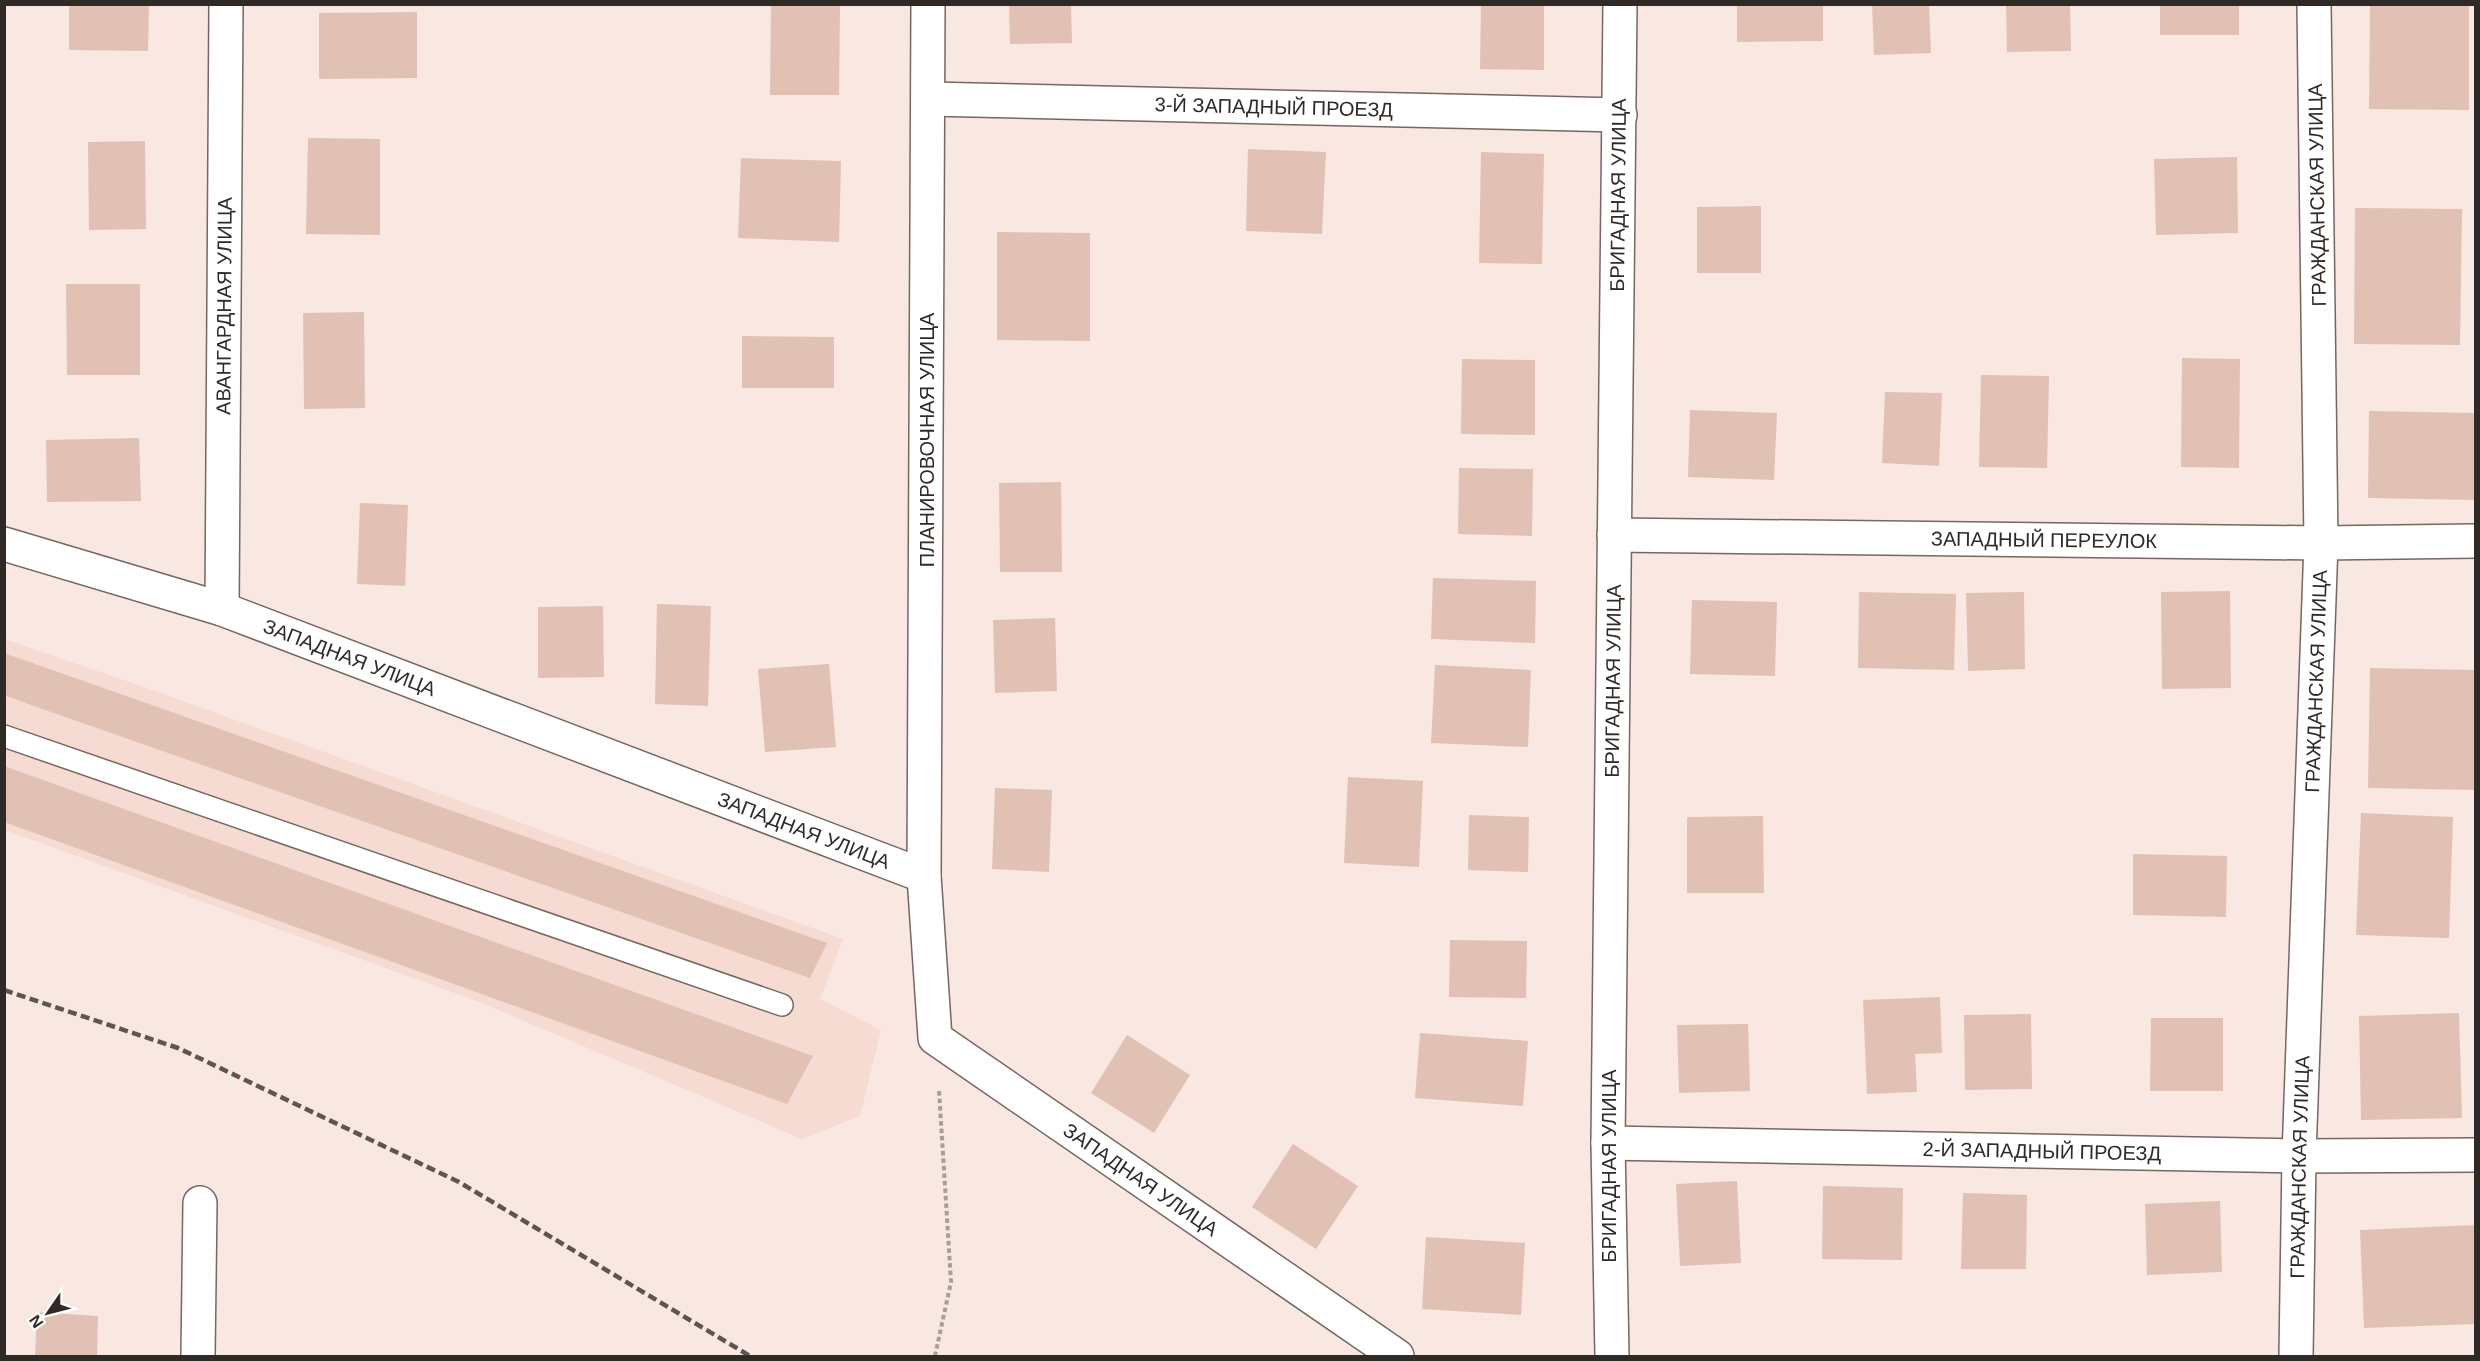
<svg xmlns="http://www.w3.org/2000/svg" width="2480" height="1361" font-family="Arial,sans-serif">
	<rect width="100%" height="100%" fill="#f9e7e1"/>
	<!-- built -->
	<path fill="#f5dbd1" d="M4,639l140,48 699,252 -23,60 61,31 -21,86 -58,23 -320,-136 -477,-173z"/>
	<!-- building -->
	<path fill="#e1c1b4" d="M69,4h80l-1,47 -79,-1z
		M771,4h69l-1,91h-69z
		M1009,4h62l1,39 -62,1z
		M1481,4h63v66l-64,-1z
		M1737,4h86v37l-86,1z
		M1872,4h57l2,49 -57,2z
		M2006,4h64l1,47 -64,1z
		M2160,4h79v31h-79z
		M2370,4h99v106l-100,-1z
		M417,12v66l-98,1v-66z
		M308,138l72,1v96l-74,-1z
		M145,141l1,88 -57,1 -1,-88z
		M1248,149l78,3 -4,82 -76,-3z
		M1481,152l63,2 -2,110 -63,-1z
		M2237,157l1,76 -82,2 -2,-76z
		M741,158l100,3 -2,81 -101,-4z
		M1761,206v67h-64v-66z
		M2355,208l107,1 -2,136 -106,-1z
		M997,232l93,1v108l-93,-1z
		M66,284h74v91h-73z
		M364,312l1,96 -61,1 -1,-96z
		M742,336l92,1v51h-92z
		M2182,358l58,1 -1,109 -58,-1z
		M1462,359l73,1v75l-74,-1z
		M1981,375l68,1 -2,92 -68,-1z
		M1885,392l57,1 -3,73 -57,-3z
		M1690,410l87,3 -3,67 -86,-3z
		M2369,411l106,2 -1,87 -106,-2z
		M139,438l2,63 -94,1 -1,-62z
		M1459,468l74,1 -1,67 -74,-2z
		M1061,482l1,90h-62l-1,-89z
		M360,503l48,2 -3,81 -48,-2z
		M1433,578l103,3 -1,62 -104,-4z
		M2230,591l1,97 -69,1 -1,-97z
		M1859,592l97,2 -2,76 -96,-2z
		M2024,592l1,77 -57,2 -2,-78z
		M1692,600l85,2 -2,74 -85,-2z
		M657,604l54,2 -3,100 -53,-2z
		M603,606l1,71 -66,1v-71z
		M1055,618l2,73 -62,2 -2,-73z
		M4,653l823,290 -17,35 -776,-272 -30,-11z
		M829,664l7,83 -71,5 -7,-83z
		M1435,665l96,5 -3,77 -97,-4z
		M2370,668l106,2v120l-108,-2z
		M4,766l809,290 -26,48 -783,-282z
		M1348,777l75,4 -4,86 -75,-4z
		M995,788l57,2 -3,82 -57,-3z
		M2361,813l92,4 -4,121 -93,-3z
		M1469,815l60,2 -1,55 -60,-2z
		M1763,816l1,77h-77v-76z
		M2133,854l94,2 -1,61 -93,-2z
		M1450,940l77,1 -1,57 -77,-1z
		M1940,997l2,56 -27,1 2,38 -50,2 -4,-94z
		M2459,1013l3,105 -101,2 -2,-104z
		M2031,1014l1,75 -67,1 -1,-75z
		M2151,1018h72v73h-73z
		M1748,1024l2,67 -71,2 -2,-68z
		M1420,1033l108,8 -5,65 -108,-8z
		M1127,1035l63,40 -36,58 -63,-40z
		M1293,1144l65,42 -42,63 -64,-42z
		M1737,1181l4,82 -61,3 -4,-82z
		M1823,1186l80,2 -1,72 -80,-1z
		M1963,1193l64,2 -1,74h-65z
		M2220,1201l2,71 -75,3 -2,-71z
		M2476,1225v99l-112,4 -4,-98z
		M1426,1237l99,6 -4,72 -99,-6z
		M37,1312l61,4 -1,40h-62z"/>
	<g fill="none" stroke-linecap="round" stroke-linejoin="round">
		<!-- service casing -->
		<g stroke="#766761" stroke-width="24">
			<path id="service" d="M4,736l778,269"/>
		</g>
		<!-- minor casing -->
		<g stroke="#766761" stroke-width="36">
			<g id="minor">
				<path id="s1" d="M928,4l-4,872 11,162 462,318"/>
				<path id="s2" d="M929,99l691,16"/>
				<path id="s3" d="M1614,535l707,8 155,-2"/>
				<path id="s4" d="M4,544l218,65 702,267"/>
				<path id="s5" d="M222,609l4,-605"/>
				<path id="s6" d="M1608,1143l691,13 177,-1"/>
				<path d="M198,1356l2,-153"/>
				<path id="s7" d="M1612,1356l-4,-213 12,-1139"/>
				<path id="s8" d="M2296,1356l3,-200 22,-613 -7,-539"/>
			</g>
		</g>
		<!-- path -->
		<path stroke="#aa9d98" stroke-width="4" stroke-dasharray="4.5 3" stroke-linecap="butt" d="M935,1356l16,-74 -12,-192"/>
		<!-- service -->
		<use href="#service" stroke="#fff" stroke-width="21"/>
		<!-- minor -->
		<use href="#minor" stroke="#fff" stroke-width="33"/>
		<!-- rail -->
		<path stroke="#5e5551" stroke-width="4.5" stroke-dasharray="9 4.5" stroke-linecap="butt" d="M4,990l174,58 281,134 291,174"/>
	</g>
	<g text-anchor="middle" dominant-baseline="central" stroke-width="4.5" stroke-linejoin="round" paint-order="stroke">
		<!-- street labels -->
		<g font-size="20" fill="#302a27" stroke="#fff">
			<text stroke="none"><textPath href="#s2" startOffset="345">3-Й ЗАПАДНЫЙ ПРОЕЗД</textPath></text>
			<text stroke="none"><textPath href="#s7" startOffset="1161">БРИГАДНАЯ УЛИЦА</textPath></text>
			<text transform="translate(2317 195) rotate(-91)">ГРАЖДАНСКАЯ УЛИЦА</text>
			<text stroke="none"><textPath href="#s5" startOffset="303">АВАНГАРДНАЯ УЛИЦА</textPath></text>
			<text transform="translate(927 440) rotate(-90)">ПЛАНИРОВОЧНАЯ УЛИЦА</text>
			<text stroke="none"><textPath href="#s3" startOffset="430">ЗАПАДНЫЙ ПЕРЕУЛОК</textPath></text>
			<text stroke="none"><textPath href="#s4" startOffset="364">ЗАПАДНАЯ УЛИЦА</textPath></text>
			<text stroke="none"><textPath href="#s7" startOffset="675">БРИГАДНАЯ УЛИЦА</textPath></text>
			<text stroke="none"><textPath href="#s8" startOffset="675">ГРАЖДАНСКАЯ УЛИЦА</textPath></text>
			<text stroke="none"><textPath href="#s4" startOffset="850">ЗАПАДНАЯ УЛИЦА</textPath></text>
			<text stroke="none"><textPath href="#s6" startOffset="434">2-Й ЗАПАДНЫЙ ПРОЕЗД</textPath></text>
			<text transform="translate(1609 1166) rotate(-90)">БРИГАДНАЯ УЛИЦА</text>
			<text stroke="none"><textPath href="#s8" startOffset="189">ГРАЖДАНСКАЯ УЛИЦА</textPath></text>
			<text stroke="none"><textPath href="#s1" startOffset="1284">ЗАПАДНАЯ УЛИЦА</textPath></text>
		</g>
	</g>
	<!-- border -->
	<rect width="2480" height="1361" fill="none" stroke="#302a27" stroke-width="12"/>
	<!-- north arrow -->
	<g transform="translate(48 1313) rotate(235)" stroke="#ffffff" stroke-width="4.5" paint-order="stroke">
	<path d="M0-4.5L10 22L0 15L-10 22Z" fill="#302a27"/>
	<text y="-9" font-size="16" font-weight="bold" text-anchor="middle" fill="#302a27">N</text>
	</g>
</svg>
